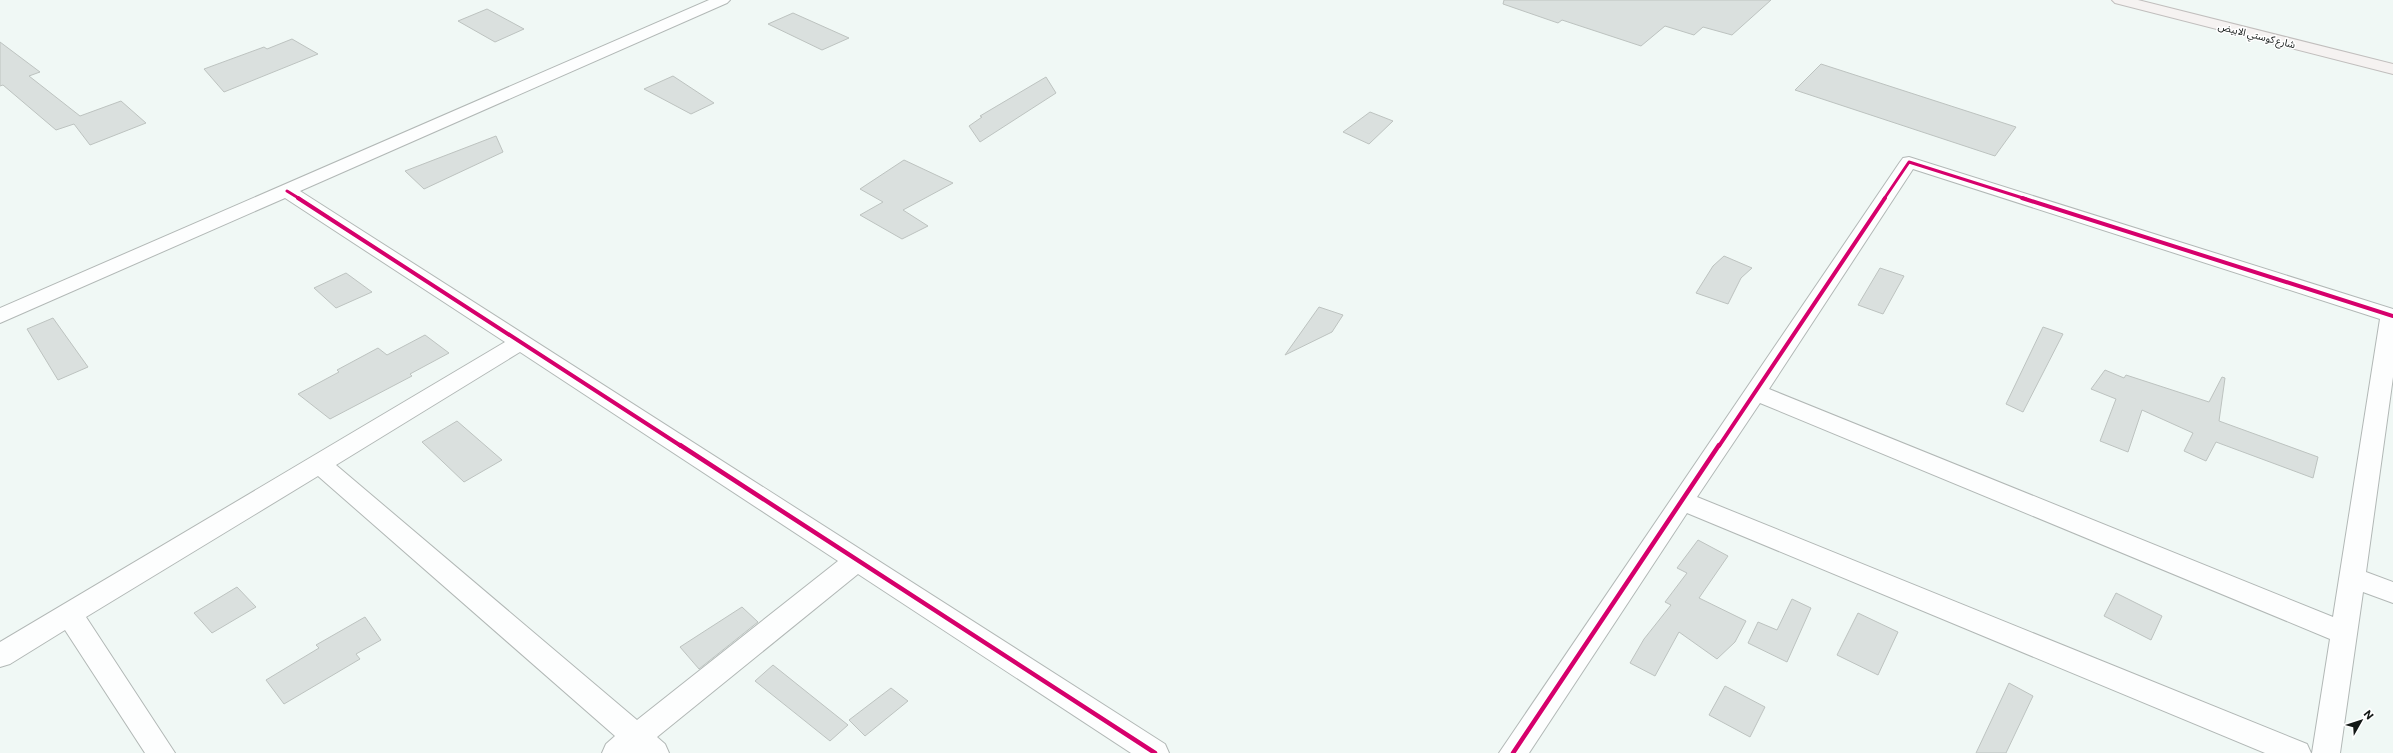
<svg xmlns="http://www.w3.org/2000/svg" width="2393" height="753" font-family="Commissioner,'Noto Sans Arabic',sans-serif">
	<rect width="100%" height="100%" fill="#f0f8f5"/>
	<!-- building -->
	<path fill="#dae0de" stroke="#bdc3c0" d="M1504,0h267l-39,35 -29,-8 -9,8 -29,-9 -24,20 -79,-26 -4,3 -55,-19z
		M487,9l37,20 -29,13 -37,-21z
		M793,13l56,25 -27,12 -54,-26z
		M292,39l26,15 -94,38 -20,-23 60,-22 3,2z
		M0,42l40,30 -11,4 51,40 41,-15 25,22 -56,22 -16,-21 -18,6 -53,-45 -3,1z
		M1821,64l195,63 -21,29 -200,-66z
		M673,76l41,27 -23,11 -47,-25z
		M1046,77l10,16 -76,49 -11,-16 13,-9 -2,-1z
		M1370,112l23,9 -24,23 -26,-12z
		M496,136l7,16 -79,37 -19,-18z
		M904,160l49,23 -50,27 25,16 -26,13 -42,-24 23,-13 -23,-13z
		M1724,256l28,12 -11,10 -13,26 -32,-11 17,-27z
		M1880,268l24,8 -21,38 -25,-9z
		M346,273l26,19 -36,16 -22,-20z
		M1319,307l24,8 -11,17 -47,23z
		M53,318l35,49 -30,13 -31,-51z
		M2043,327l20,7 -40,78 -17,-8z
		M425,335l24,18 -39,21 2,2 -82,43 -32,-25 41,-22 -2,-2 41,-22 9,7z
		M2105,370l19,8 2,-3 83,27 13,-25 3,1 -6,43 99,36 -5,21 -97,-36 -10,19 -22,-10 9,-18 -51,-23 -14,42 -28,-11 16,-42 -25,-10z
		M457,421l45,39 -38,22 -42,-40z
		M1698,540l30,16 -29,42 47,23 -11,21 -18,17 -38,-27 -24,44 -25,-13 14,-24 27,-34 -6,-3 22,-29 -10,-5z
		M237,587l19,20 -44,26 -18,-20z
		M2116,593l46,23 -11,24 -47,-24z
		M1792,599l19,9 -24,54 -39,-19 10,-21 19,8z
		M742,607l16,15 -59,47 -19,-22z
		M1858,613l40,19 -20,43 -41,-20z
		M365,617l16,23 -25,14 4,5 -76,45 -18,-24 53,-32 -3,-3z
		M773,665l75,60 -18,16 -75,-60z
		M2009,683l24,13 -27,57h-30z
		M1725,686l40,21 -15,30 -41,-22z
		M891,688l17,13 -43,35 -16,-16z"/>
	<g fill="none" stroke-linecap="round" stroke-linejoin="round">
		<!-- minor casing -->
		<g stroke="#b2b8b6" stroke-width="2">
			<path id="minor" d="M709,0h21l-3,3 -427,188 865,553 4,9h-38l-273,-179 -201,163 8,7 4,9h-67l4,-9 9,-8 -297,-260 -232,141 89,136h-30l-80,-123 -55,34 -10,3v-25l505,-300 -220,-144 -285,125v-15zM520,352l318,209 -201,159 -301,-255z
				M1909,157l484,152v68l-27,195 27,10v21l-30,-11 -23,161h-28l18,-114 -570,-236 -63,94 610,247 4,9h-46l-578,-240 -158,240h-30l401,-591 3,-4zM1913,169l467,150 -47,298 -564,-228z"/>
		</g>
		<!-- trunk casing -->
		<g stroke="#c1bebd" stroke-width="2">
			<path id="trunk" d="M2112,0h26l255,64v10l-278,-71z"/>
		</g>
		<!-- minor -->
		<use href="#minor" fill="#fdfefe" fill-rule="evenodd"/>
		<!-- trunk -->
		<use href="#trunk" fill="#f5f2f1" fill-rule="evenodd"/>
		<!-- cycleway-far2 casing -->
		<g stroke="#fff" stroke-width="5">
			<path id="cycleway-far2" d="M287,191l13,8
				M1884,199l25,-37 117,37"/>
		</g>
		<!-- cycleway-far1 casing -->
		<g stroke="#fff" stroke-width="6">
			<path id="cycleway-far1" d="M298,198l383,248
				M2022,198l371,118
				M1719,446l166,-248"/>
		</g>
		<!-- cycleway casing -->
		<g stroke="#fff" stroke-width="7">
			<path id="cycleway" d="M680,445l475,308
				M1513,753l206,-308"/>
		</g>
		<!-- cycleway-far2 -->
		<use href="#cycleway-far2" stroke="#d6006c" stroke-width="3"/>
		<!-- cycleway-far1 -->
		<use href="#cycleway-far1" stroke="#d6006c" stroke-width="4"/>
		<!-- cycleway -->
		<use href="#cycleway" stroke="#d6006c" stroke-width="4.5"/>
	</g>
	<g text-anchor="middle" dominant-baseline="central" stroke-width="3" stroke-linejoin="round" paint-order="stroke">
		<!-- far-street labels -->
		<g font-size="10" fill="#131816" stroke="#fff">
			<text transform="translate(2257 35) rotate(14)">شارع كوستي الابيض</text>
		</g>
	</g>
	<!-- north arrow -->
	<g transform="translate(2361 721) rotate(51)" stroke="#ffffff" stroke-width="3" paint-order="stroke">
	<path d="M0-3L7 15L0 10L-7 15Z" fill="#131816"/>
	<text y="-6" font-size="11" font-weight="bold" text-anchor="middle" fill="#131816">N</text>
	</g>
</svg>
